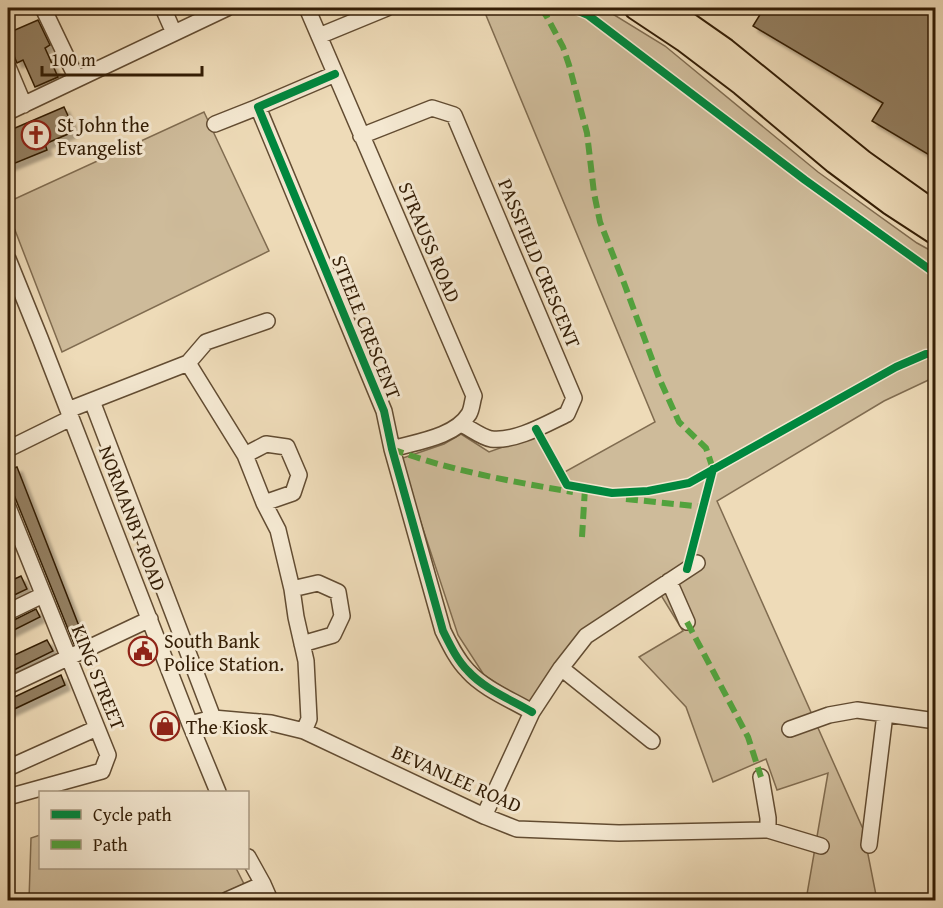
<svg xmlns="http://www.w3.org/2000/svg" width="943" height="908" font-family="'Gentium Book Plus',serif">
	<defs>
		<filter id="shadow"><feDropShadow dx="5" dy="5" stdDeviation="1.5" flood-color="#0004"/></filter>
	</defs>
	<rect width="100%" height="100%" fill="#eedbb8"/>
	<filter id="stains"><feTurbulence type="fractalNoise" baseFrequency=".00333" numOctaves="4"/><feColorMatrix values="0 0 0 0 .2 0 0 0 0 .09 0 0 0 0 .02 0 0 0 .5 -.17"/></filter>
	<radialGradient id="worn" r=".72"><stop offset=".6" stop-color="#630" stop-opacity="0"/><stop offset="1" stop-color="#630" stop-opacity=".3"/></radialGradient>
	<!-- green -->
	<path fill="#cebb9a" stroke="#806c50" stroke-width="1.5" d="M483,8h120l62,38 153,126 99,71 18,10v124l-51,24 -167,100 146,328 14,71h-71l22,-127 -51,17 -11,-31 -53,23 -27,-75 -47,-50 44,-26 -27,-44 -75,50 -47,70 -50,-32 -26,-40 -58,-176 44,-15 17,-10 28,18 50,-18 24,39 92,-51z
		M204,112l65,139 -207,101 -54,-140v-10z
		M40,835v33h196l8,16 -36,16h-179l2,-62z"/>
	<!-- building -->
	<path fill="#948062" stroke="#331d05" stroke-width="1.5" filter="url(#shadow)" d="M764,8h172v151l-64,-38 11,-18 -130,-77z
		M38,20l12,25 -5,3 13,29 -23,10 -12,-27 -6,3 -5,-12 -2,1 -2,-5v-14z
		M64,107l11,24 -30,13 2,6 -39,16v-35z
		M17,467l67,172 -10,5 -66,-164v-10z
		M21,576l6,13 -19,9v-16z
		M36,609l4,8 -32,16v-11l4,-1z
		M47,640l6,11 -45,22v-15z
		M61,675l4,10 -57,27v-12z"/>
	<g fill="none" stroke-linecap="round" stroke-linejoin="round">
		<!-- minor casing -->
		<g stroke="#624c32" stroke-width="18">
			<path id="minor" d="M43,8l34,71
				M163,8l11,25
				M307,8l167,388c-2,6 -2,13 -5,18 -14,23 -53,28 -77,35
				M319,36l68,-28
				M8,67l16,38
				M335,74l-77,33 126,304 8,38 51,182c7,14 14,29 25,40 16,18 44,29 64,41
				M8,112l219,-104
				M215,124l43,-17
				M361,136l71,-28 22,7 120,283 -7,16c-21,10 -52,28 -76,25 -10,-2 -21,-11 -30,-15
				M8,259l32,79 150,386 28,68
				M188,363l57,92 19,48 14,27 14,59 4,28 10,44 3,58 -5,12
				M92,401l121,317
				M68,410l120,-47 18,-21 61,-21
				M8,449l63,-31
				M245,455l21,-11 21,3 12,28 -6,18 -29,10
				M8,507l100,248 -6,16 -94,26
				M669,581l18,41
				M292,589l26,-6 20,9 4,24 -9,19 -31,9
				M8,612l35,-17
				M561,668l91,73
				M8,686l142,-67
				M190,724l23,-6 58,5 33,8 180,85 33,13 102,4 149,-3 53,16
				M790,729l39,-14 28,-5 79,11
				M8,768l89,-40
				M761,777l7,41v12
				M484,816l48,-104 29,-44 25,-32 111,-73
				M869,845l16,-131
				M248,857l15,27 7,16
				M227,900l36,-16"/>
		</g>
		<!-- highway casing -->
		<g stroke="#331d05" stroke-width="26">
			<path id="highway" d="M636,8l48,32 58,44 93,78 55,41 46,30
				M665,8l60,42 138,112 73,52"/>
		</g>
		<!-- minor -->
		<use href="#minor" stroke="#f4e8d1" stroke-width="15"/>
		<!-- highway -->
		<use href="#highway" stroke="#eedbb8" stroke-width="22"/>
		<!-- quiet -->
		<path stroke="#52a23d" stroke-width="6" stroke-dasharray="12 6" stroke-linecap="butt" d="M541,8l6,9 16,30 6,18 18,68 7,60 6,29 24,61 35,95 20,44 27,26 7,21
			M392,449c56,21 121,33 181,43
			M626,499l78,8
			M582,537l3,-49
			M687,622l61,115 13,40"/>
		<!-- cycleway casing -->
		<g stroke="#f4e8d1" stroke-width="11">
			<path id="cycleway" d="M572,8l16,7 217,165 131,94
				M335,74l-77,33 126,304 8,38 51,182c7,14 14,29 25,40 16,18 44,29 64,41
				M536,429l31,56 45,8 36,-2 41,-8 207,-116 30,-13h10
				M687,569l26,-100"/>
		</g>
		<!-- cycleway -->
		<use href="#cycleway" stroke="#00873e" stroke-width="8"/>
	</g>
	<!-- icons -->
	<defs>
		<g id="church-ring" transform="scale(1.5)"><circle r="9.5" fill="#f4e8d1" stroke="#8f2418" stroke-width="1.5"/><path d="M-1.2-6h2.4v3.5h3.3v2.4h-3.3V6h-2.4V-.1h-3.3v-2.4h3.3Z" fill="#8f2418"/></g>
		<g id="civic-ring" transform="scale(1.5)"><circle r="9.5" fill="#f4e8d1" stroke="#8f2418" stroke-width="1.5"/><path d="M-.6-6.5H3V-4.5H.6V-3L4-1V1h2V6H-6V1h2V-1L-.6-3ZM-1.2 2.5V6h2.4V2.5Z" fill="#8f2418"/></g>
		<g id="shop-ring" transform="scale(1.5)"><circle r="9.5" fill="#f4e8d1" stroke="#8f2418" stroke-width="1.5"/><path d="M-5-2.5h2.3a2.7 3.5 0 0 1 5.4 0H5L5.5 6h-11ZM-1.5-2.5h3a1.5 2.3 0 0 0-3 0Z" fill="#8f2418"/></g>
	</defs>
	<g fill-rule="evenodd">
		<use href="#church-ring" x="36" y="135"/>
		<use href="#civic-ring" x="143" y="651"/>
		<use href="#shop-ring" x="165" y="726"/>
	</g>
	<g text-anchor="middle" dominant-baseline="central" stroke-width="6" stroke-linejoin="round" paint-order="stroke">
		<!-- poi labels -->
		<g font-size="20" fill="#331d05" stroke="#f4e8d1" text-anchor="start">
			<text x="57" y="124">St John the<tspan x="57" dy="23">Evangelist</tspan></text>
			<text x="164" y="640">South Bank<tspan x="164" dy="23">Police Station.</tspan></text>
			<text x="186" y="726">The Kiosk</text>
		</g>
		<!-- street labels -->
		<g font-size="20" fill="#331d05" stroke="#f4e8d1">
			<text transform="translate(430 242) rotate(67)">STRAUSS ROAD</text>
			<text transform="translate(540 263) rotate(67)">PASSFIELD CRESCENT</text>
			<text transform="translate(367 327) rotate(68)">STEELE CRESCENT</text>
			<text transform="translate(133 518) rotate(69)">NORMANBY ROAD</text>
			<text transform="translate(99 677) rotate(68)">KING STREET</text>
			<text transform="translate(457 778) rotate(24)">BEVANLEE ROAD</text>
		</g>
	</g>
	<!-- margin -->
	<rect width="943" height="908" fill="none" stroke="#eedbb8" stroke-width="30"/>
	<rect x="9" y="9" width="925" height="890" fill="none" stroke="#331d05" stroke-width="3"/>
	<rect x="15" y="15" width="913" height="878" fill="none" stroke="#331d05" stroke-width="1.5"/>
	<!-- legend -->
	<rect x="39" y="791" width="210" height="78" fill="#f4e8d1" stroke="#a7977f" stroke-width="1.5"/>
	<rect x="51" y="810" width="30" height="9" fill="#00873e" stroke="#a7977f" stroke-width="1.5"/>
	<text x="93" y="821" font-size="18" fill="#331d05">Cycle path</text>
	<rect x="51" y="840" width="30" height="9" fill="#52a23d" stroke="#a7977f" stroke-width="1.5"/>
	<text x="93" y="851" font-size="18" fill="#331d05">Path</text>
	<!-- scale -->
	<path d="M42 66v9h160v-9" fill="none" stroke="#331d05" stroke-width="3"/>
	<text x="51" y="66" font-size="18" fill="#331d05" stroke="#f4e8d1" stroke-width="4.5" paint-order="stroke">100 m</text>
	<rect width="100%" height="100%" filter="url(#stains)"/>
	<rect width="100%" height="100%" fill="url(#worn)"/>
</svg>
